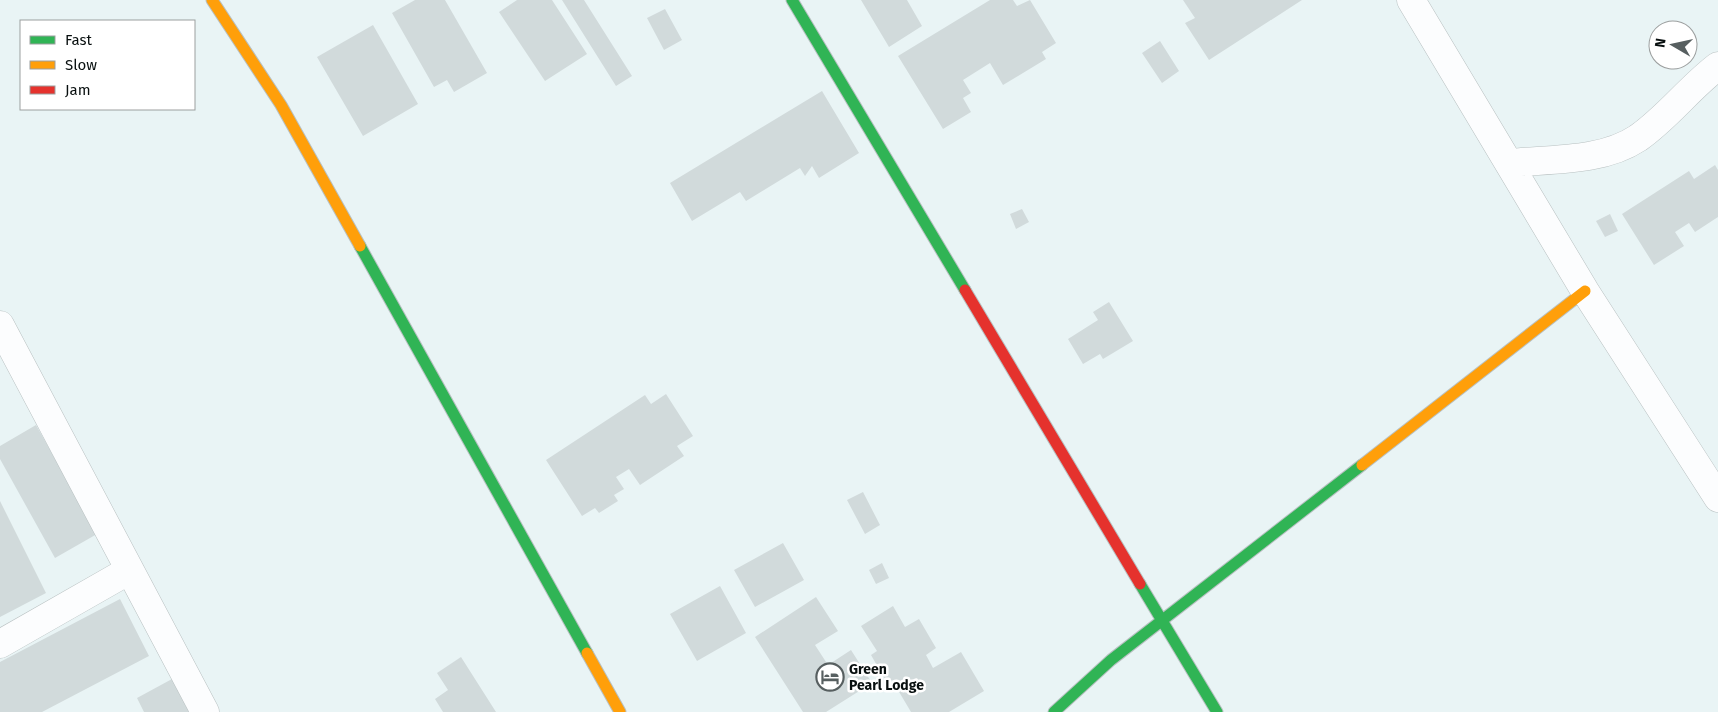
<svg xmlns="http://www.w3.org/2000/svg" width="1718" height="712" font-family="'Fira Sans',sans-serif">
	<rect width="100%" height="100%" fill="#e9f4f5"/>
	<!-- building -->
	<path fill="#d1dadb" d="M415,0h30l42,73 -33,19 -7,-12 -13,7 -42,-74z
		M517,0h35l35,54 -42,27 -46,-69z
		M562,0h22l48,76 -16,10z
		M861,0h46l15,26 -33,21z
		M990,0h23l4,6 13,-6 26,43 -14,9 4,7 -43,26 -13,-22 -27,17 8,13 -8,5 8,14 -28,17 -45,-73z
		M1183,0h119l-93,60 -24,-37 10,-5z
		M665,9l17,31 -18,10 -17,-32z
		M373,25l45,79 -55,32 -46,-79z
		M1160,41l19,30 -17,12 -20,-30z
		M822,91l37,62 -40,25 -7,-12 -7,10 -5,-8 -54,33 -6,-9 -48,29 -22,-38z
		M1715,165l3,5v47l-23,15 -6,-9 -14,9 9,14 -30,19 -32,-51 67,-43 5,8z
		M1022,209l7,13 -13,7 -6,-15z
		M1610,214l8,17 -13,6 -9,-16z
		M1109,302l24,39 -30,18 -3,-5 -17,10 -15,-25 30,-19 -5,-8z
		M666,394l27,42 -16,10 7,10 -44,29 -11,-16 -13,8 8,12 -10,6 4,6 -19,12 -4,-5 -13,8 -36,-56 99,-65 6,9z
		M36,425l61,109 -42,24 -55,-99v-13z
		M863,492l17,33 -15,9 -18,-34z
		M0,501l46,92 -46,24z
		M783,543l21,37 -49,27 -21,-37z
		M882,563l7,15 -13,6 -7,-14z
		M720,586l26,47 -49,28 -27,-47z
		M816,597l22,34 -23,14 13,20 23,-15 21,33 -46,29h-23l-48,-75z
		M120,599l29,57 -107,56h-42v-50z
		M893,606l12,21 14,-8 17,29 -10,7 7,13 28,-16 23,39 -35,21h-38l-19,-32 -5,3 -16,-28 6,-4 -16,-25z
		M461,657l35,55h-53l-8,-13 13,-9 -11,-17z
		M172,679l17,33h-45l-7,-14z"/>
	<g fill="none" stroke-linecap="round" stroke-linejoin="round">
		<!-- street casing -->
		<g stroke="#b8c0c1" stroke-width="29">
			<path id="street" d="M1411,0l174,291 133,207
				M1510,163c41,-4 92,-1 128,-25 30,-21 51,-50 80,-72
				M0,325l205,387
				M0,644l128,-73"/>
		</g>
		<!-- fast casing -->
		<g stroke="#b8c0c1" stroke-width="13">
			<path id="fast" d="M792,0l173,290
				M360,246l227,407
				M1140,584l77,128
				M1054,712l57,-52 251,-195"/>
		</g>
		<!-- slow casing -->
		<g stroke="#b8c0c1" stroke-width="13">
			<path id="slow" d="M212,0l69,105 79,141
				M1362,465l223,-174
				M587,653l33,59"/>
		</g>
		<!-- jam casing -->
		<g stroke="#b8c0c1" stroke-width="13">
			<path id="jam" d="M965,290l175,294"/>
		</g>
		<!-- street -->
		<use href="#street" stroke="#fcfdfe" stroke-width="28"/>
		<!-- fast -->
		<use href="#fast" stroke="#30b455" stroke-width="11"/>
		<!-- slow -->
		<use href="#slow" stroke="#ff9f0a" stroke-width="11"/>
		<!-- jam -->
		<use href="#jam" stroke="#e5322d" stroke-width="11"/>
	</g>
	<!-- icons -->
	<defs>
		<g id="hotel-ring" transform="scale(1.4375)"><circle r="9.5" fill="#fff" stroke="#575f60" stroke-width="1.5"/><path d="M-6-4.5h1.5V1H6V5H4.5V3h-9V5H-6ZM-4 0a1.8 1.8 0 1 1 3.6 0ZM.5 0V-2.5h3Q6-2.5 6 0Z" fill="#575f60"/></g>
	</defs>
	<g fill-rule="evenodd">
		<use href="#hotel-ring" x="830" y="677"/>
	</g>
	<g text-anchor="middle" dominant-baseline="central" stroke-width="5" stroke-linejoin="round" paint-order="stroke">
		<!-- poi labels -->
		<g font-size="14" font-weight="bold" fill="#080f0f" stroke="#fff" text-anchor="start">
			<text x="849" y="669">Green<tspan x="849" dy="16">Pearl Lodge</tspan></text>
		</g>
	</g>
	<!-- legend -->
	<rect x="20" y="20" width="175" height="90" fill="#ffffff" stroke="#9c9f9f"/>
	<rect x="30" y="36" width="25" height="8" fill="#30b455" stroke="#9c9f9f"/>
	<text x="65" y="45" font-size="15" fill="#080f0f">Fast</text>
	<rect x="30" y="61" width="25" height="8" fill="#ff9f0a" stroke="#9c9f9f"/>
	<text x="65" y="70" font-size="15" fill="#080f0f">Slow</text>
	<rect x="30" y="86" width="25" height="8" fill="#e5322d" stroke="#9c9f9f"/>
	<text x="65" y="95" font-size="15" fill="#080f0f">Jam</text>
	<!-- north arrow -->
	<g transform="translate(1673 45) rotate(279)"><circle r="24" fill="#ffffff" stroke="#9c9f9f"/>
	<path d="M0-4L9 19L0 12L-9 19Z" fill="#575f60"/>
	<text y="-8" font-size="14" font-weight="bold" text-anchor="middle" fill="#080f0f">N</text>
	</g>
</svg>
